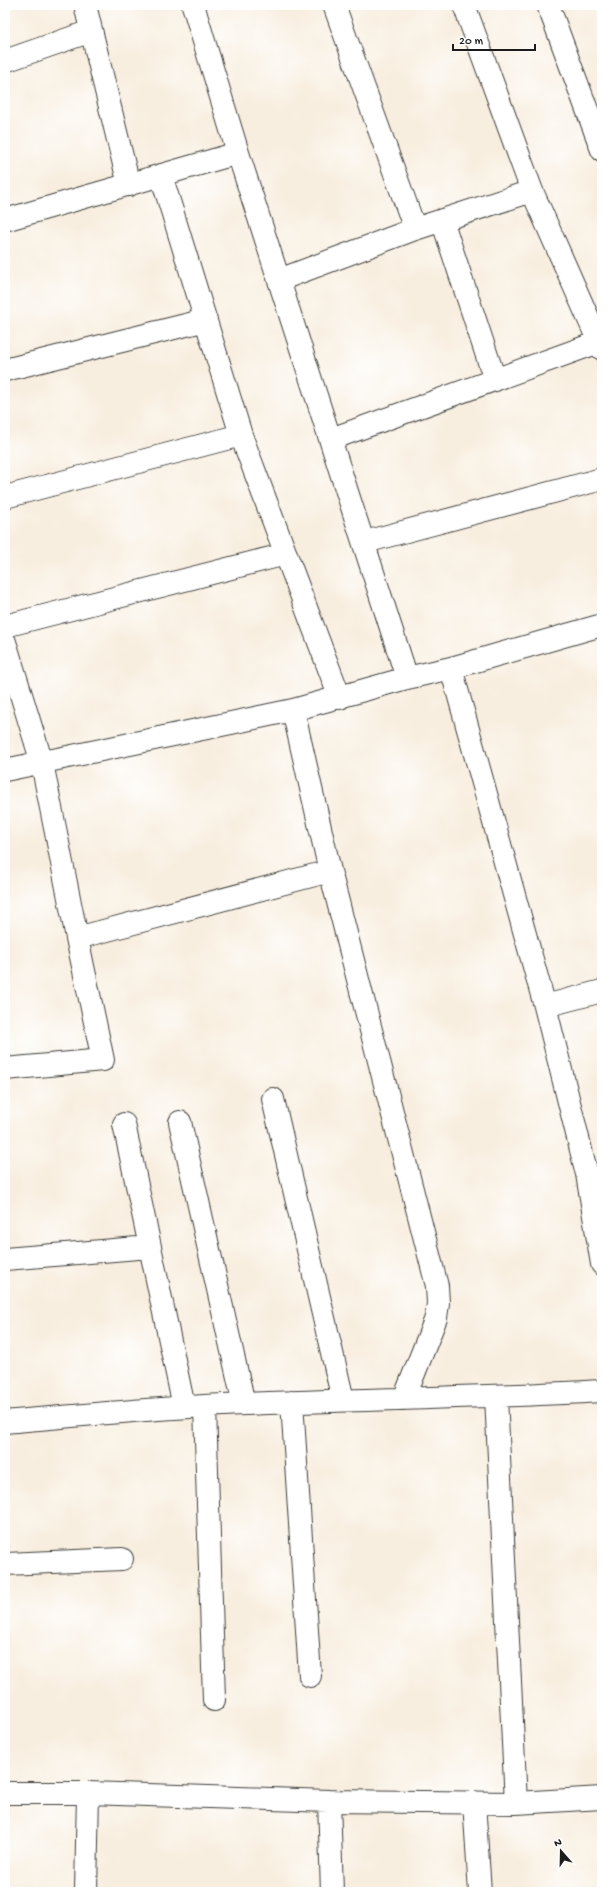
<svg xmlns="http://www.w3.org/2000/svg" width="607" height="1897" font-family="'Gochi Hand',sans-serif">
	<rect width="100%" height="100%" fill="#fff"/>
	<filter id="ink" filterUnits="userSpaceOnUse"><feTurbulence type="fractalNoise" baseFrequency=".025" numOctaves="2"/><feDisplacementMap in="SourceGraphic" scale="8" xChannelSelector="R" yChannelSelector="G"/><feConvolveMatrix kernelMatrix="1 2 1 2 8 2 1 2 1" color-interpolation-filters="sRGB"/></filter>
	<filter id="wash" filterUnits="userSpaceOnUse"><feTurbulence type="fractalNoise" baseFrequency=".012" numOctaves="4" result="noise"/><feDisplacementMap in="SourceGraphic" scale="16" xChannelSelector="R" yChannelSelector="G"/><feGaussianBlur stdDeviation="0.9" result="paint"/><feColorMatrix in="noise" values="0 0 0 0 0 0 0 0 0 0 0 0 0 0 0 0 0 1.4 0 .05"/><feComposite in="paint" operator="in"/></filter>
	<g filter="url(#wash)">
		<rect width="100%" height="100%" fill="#f8eedf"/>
	</g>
	<g filter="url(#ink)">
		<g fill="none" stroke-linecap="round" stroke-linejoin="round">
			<!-- minor casing -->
			<g stroke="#3d3c39" stroke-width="24">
				<path id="minor" d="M85,5l44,180
					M193,5l45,148 169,525
					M334,5l81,224
					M464,5l68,186 70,158
					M548,5l54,145
					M5,61l86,-30
					M161,175l80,260 99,263
					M5,220l233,-67
					M442,220l53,160
					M279,280l136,-51 117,-38
					M5,370l201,-50
					M331,439l268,-97
					M5,497l236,-62
					M365,542l237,-63
					M602,625l-151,43 94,338 42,168 15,90
					M5,626l281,-72
					M5,642l37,121 35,175
					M5,770l288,-60
					M330,871l107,415 1,17 -2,15 -32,81
					M545,1006l57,-15
					M5,1069l98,-9 -26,-122 253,-67 -37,-161 114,-32 44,-10
					M273,1099l70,301
					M180,1122l64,282
					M124,1124l60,283
					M5,1259l145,-12
					M496,1397l20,406
					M292,1402l18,274
					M205,1406l9,294
					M5,1422c80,-7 160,-15 241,-18 119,-5 237,-6 356,-13
					M5,1564l117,-5
					M5,1793h83l241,8 187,2 86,-5
					M329,1801l3,91
					M474,1802l6,90
					M86,1892l2,-99"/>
			</g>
			<!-- minor -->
			<use href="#minor" stroke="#fff" stroke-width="22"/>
		</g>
	</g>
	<!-- margin -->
	<rect width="607" height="1897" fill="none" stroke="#fff" stroke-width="20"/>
	<!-- north arrow -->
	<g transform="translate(561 1851) rotate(340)" stroke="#ffffff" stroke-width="3" paint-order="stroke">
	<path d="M0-3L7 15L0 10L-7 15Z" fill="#1c1c1c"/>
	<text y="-6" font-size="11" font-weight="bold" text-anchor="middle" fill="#1c1c1c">N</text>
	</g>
	<!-- scale -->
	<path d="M453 44v6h82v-6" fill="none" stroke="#1c1c1c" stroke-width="2"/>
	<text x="459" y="44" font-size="12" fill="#1c1c1c" stroke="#ffffff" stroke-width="3" paint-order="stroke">20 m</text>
</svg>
